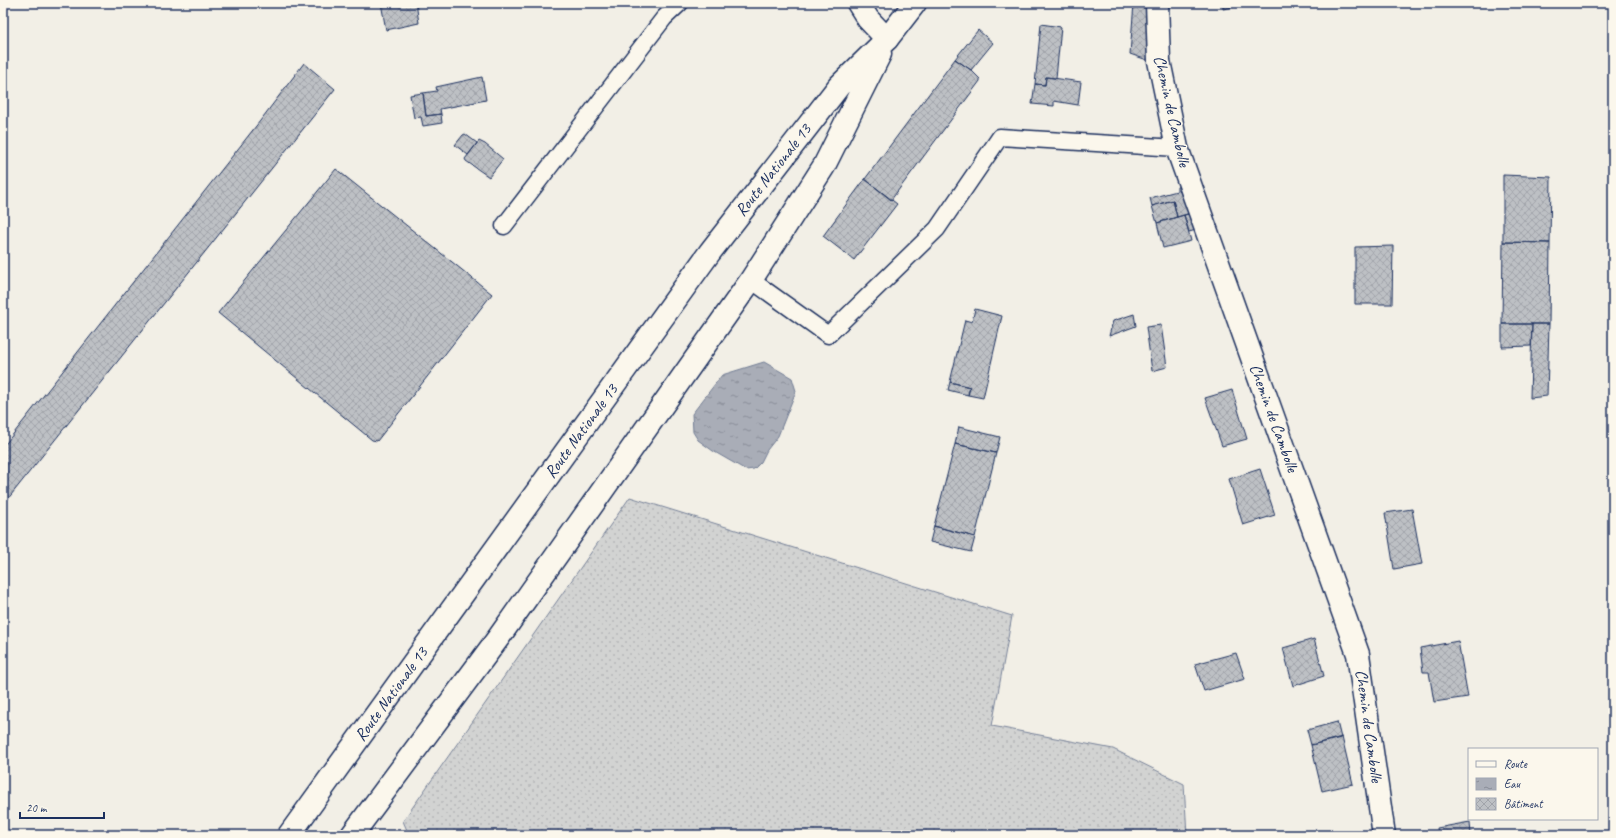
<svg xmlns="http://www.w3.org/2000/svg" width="1616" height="838" font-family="Caveat,sans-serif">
	<defs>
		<pattern id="grass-dots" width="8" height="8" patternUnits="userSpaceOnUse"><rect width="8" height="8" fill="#d2d3d2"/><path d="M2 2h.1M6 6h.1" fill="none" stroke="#b4b5b7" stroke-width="1.8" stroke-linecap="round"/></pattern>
		<pattern id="water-ripples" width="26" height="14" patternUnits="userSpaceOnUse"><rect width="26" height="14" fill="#a9adb7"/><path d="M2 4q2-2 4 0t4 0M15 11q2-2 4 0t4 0" fill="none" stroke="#898d98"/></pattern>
		<pattern id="building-cross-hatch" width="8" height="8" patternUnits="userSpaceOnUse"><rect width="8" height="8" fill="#bdc0c4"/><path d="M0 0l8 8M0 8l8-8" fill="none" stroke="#a2a5ab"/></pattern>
	</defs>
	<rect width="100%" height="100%" fill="#f2efe6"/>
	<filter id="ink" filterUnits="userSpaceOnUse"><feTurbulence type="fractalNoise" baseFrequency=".025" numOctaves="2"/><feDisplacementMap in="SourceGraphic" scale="8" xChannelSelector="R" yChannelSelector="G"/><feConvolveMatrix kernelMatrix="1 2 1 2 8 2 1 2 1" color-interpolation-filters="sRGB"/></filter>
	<g filter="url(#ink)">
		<!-- grass -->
		<path fill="url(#grass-dots)" stroke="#768198" d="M630,497l382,119 -20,110 121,23 71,35 3,51h-778l-6,-14z"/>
		<!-- water -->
		<path fill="url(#water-ripples)" stroke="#707b93" d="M764,362l28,16 4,13 -18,45 -11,14 -6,12 -7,7 -8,1 -33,-19 -15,-11 -5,-8 -1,-18 30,-39z"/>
		<!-- building -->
		<path fill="url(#building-cross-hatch)" stroke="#1b2f5e" d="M381,3h35l3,20 -33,7z
			M1134,3h21l-5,58 -20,-7z
			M1223,3h10v4l-10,2z
			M1041,24l20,3 -5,51 -10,-1 -1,8 -10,-1z
			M978,30l15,13 -22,27 -16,-11z
			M955,59l16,11 9,9v2l-89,119 -26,-21z
			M304,63l31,26 -332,416v-58l257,-326z
			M482,77l4,23 -46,9 1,5 -15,2 -3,-23 14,-2 -1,-4z
			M1046,77l35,5 -3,23 -24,-4v5l-22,-2 3,-20 10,1z
			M423,93l3,23 15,-2 1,9 -19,3 -2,-9 -7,1 -4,-23z
			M465,134l12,9 -9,12 -13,-10 8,-10z
			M479,141l6,3 18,15 -14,18 -23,-16 -1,-2z
			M336,169l156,125 -115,147 -5,-1 -154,-127z
			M1503,175l48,2 -1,66 -47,-1z
			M865,179l32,25 -43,56 -31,-24z
			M1191,183l8,28 -22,6 -4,-17 -21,6 -2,-8 27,-7v-4z
			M1173,200l4,17 -20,6 -5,-17z
			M1199,211l4,17 -14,4 -5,-17z
			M1184,215l7,26 -28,7 -6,-25z
			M1503,242l47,1 -1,81h-47z
			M1393,246l-1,58h-37v-57z
			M975,309l27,7 -19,82 -15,-3 2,-8 -20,-5 15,-62 7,2z
			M1134,314l2,12 -27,10 4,-15z
			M1502,324h30l-1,22 -29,1z
			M1532,324h17l-2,72 -17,2z
			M1161,325l6,42 -15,4 -6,-44z
			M950,382l20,5 -2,8 -20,-5z
			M1232,390l15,49 -25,7 -17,-48z
			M959,427l41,10 -4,16 -41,-9z
			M955,444l41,9 -21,84 -41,-11z
			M1260,469l15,46 -32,10 -14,-46z
			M1412,509l10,55 -28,5 -9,-56z
			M934,526l41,11 -4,15 -41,-10z
			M1314,639l10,37 -31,10 -10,-38z
			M1458,641l10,56 -34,5 -5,-30h-6l-3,-24z
			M1236,653l9,26 -41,12 -9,-27z
			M1337,722l4,16 -30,7 -4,-15z
			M1342,737l11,47 -31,7 -11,-46z
			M1470,822l1,13h-33l-1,-7z"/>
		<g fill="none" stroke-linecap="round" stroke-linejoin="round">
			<!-- service casing -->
			<g stroke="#1b2f5e" stroke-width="19">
				<path id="service" d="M504,226l160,-208 16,-15
					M751,280l77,55 109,-106 63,-92 177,11"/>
			</g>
			<!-- minor casing -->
			<g stroke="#1b2f5e" stroke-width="25">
				<path id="minor" d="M858,3l10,16 19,20
					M1157,3l2,58 18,87 181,506 26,181"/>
			</g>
			<!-- secondary casing -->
			<g stroke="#1b2f5e" stroke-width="25">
				<path id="secondary" d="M289,835l421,-583 129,-166 48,-47 28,-36
					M352,835l147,-198 252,-357 73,-114 56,-112"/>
			</g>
			<!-- service -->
			<use href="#service" stroke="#fbf7ec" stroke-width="16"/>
			<!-- minor -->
			<use href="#minor" stroke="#fbf7ec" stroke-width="22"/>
			<!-- secondary -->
			<use href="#secondary" stroke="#fbf7ec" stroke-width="22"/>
		</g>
	</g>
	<g text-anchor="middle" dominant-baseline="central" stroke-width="3" stroke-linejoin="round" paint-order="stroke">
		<!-- street labels -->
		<g font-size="17" fill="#1b2f5e" stroke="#fbf7ec">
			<text transform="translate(1172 111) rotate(77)">Chemin de Cambolle</text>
			<text transform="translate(773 170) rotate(-52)">Route Nationale 13</text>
			<text transform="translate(1274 418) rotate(70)">Chemin de Cambolle</text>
			<text transform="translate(581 431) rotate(-54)">Route Nationale 13</text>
			<text transform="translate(391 694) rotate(-54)">Route Nationale 13</text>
			<text transform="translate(1369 726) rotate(82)">Chemin de Cambolle</text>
		</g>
	</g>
	<!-- margin -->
	<rect width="1616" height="838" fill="none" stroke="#fbf7ec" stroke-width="16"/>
	<rect x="8" y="8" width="1600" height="822" fill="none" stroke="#1b2f5e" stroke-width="1.5" filter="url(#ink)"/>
	<!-- legend -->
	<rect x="1468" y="748" width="130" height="72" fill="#fbf7ec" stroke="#a1a7b3"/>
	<rect x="1476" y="761" width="20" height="6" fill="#fbf7ec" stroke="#a1a7b3"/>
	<text x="1504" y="768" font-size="12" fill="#1b2f5e">Route</text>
	<rect x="1476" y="778" width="20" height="12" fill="url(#water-ripples)" stroke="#a1a7b3"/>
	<text x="1504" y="788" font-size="12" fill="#1b2f5e">Eau</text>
	<rect x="1476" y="798" width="20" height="12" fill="url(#building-cross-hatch)" stroke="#a1a7b3"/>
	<text x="1504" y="808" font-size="12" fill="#1b2f5e">Bâtiment</text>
	<!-- scale -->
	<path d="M20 812v6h84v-6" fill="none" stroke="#1b2f5e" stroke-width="2"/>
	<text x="26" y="812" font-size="12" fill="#1b2f5e" stroke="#fbf7ec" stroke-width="3" paint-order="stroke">20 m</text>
</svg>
